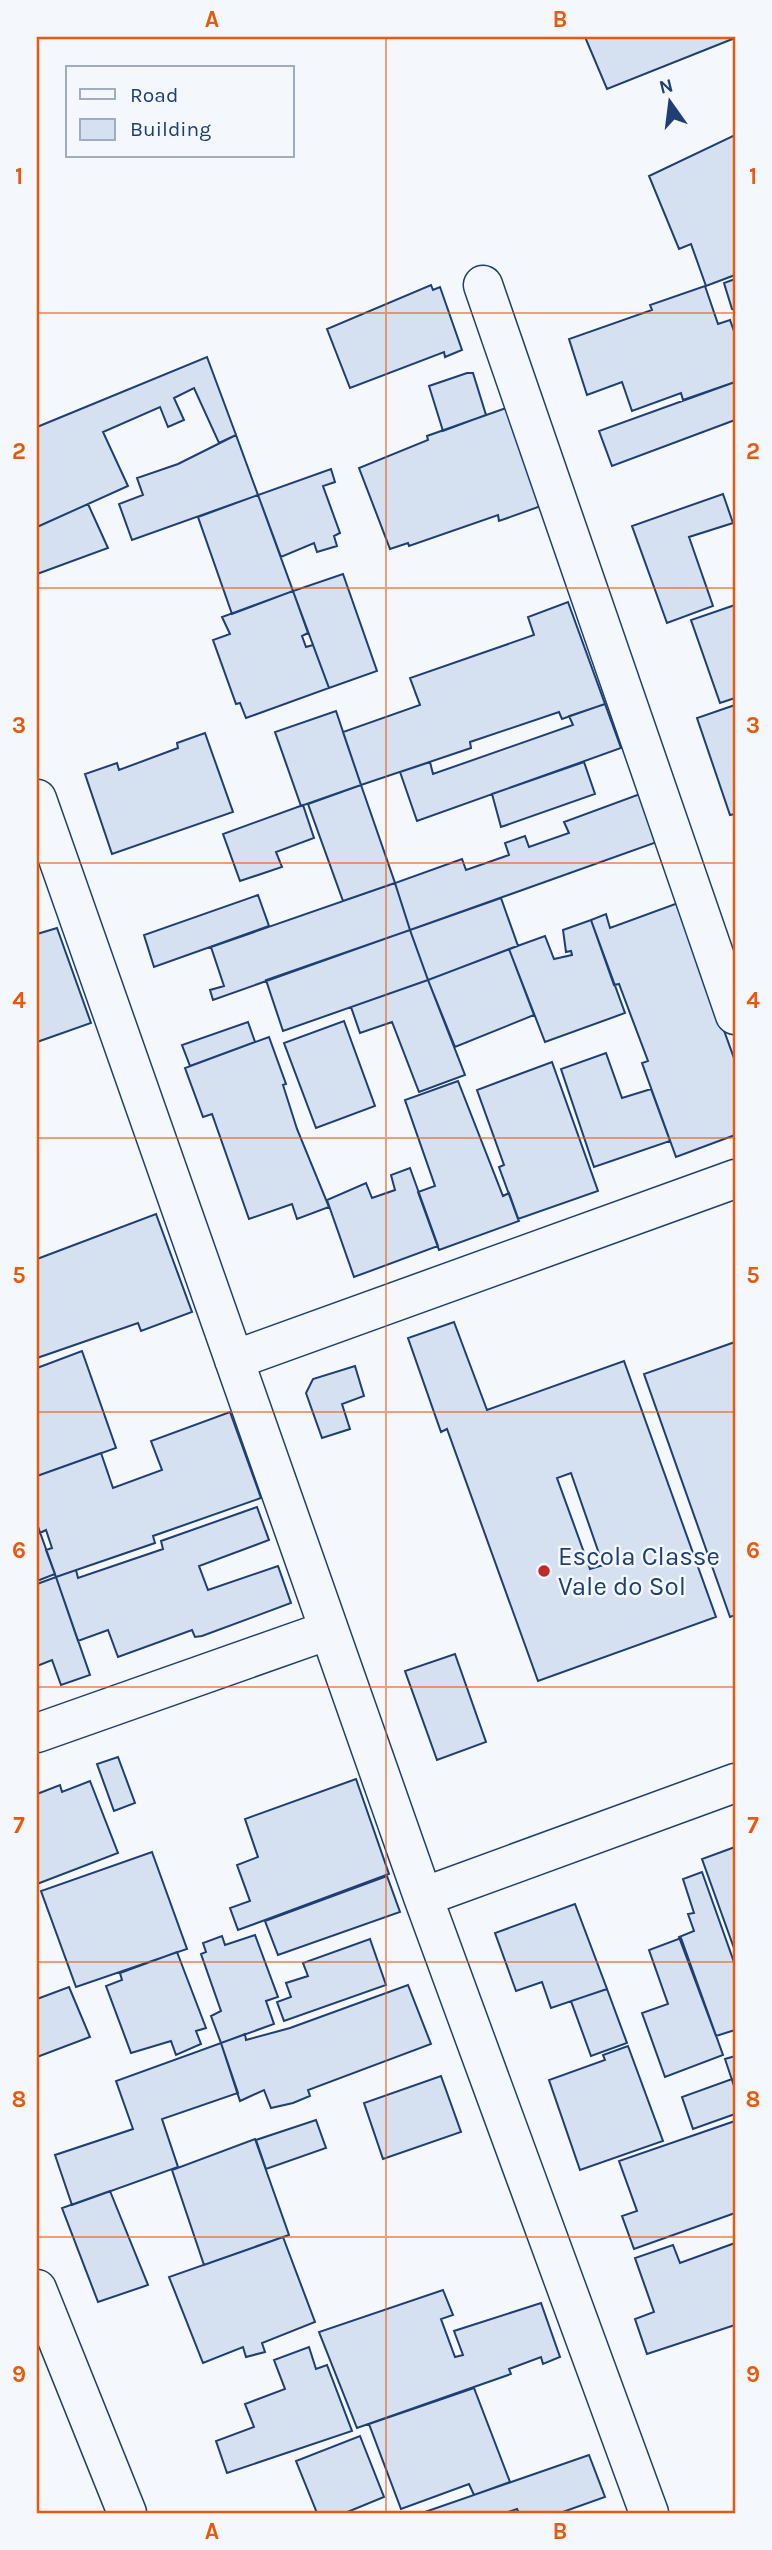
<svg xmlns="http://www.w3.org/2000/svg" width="772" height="2550" font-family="Karla,sans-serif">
	<rect width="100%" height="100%" fill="#f4f7fb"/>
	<!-- building -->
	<path fill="#d5e0f0" stroke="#1d3f73" stroke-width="2" fill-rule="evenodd" d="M585,37h150v1l-128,51z
		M735,135v140l-29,11 -15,-42 -12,5 -30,-73z
		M735,279v31l-3,-1 -8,-26z
		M431,285l2,5 7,-3 22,63 -17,7 -1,-5 -94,36 -23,-59z
		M705,286l13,38 12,-4 5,14v48l-52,18 -2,-7 -49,18 -10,-29 -35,13 -18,-56 83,-29 -2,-5z
		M207,357l29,78 -17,8 -25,-55 -20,10 10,22 -16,7 -8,-20 -57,25 25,54 -91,41v-100z
		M467,373h6l13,42 -43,16 -14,-45z
		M735,382v38l-123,46 -13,-35z
		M506,408l35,98 -42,15 -1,-6 -89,31 -1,-3 -18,6 -31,-81 69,-28 -1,-4z
		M236,435l22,60 -126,45 -13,-36 24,-9 -6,-17 41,-14z
		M331,469l4,13 -12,4 17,47 -6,3 3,10 -20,6 -3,-9 -33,14 -23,-62z
		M723,494l10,29 -44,14 24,69 -46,17 -35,-97z
		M258,495l35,96 -61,23 -34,-97z
		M88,504l20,44 -71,26v-47z
		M343,574l34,97 -48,17 -36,-97z
		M293,591l15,42 -6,3 4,11 7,-2 16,43 -83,30 -6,-15 -4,1 -23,-64 17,-6 -8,-17z
		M568,602l37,102 -43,15 -3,-7 -89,30 1,6 -110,37 -18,-53 77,-27 -10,-27 124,-43 -6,-18z
		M735,605v93l-15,5 -29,-83z
		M605,704l16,44 -204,73 -17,-49 30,-10 3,12 140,-49 -4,-9z
		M735,705v109l-5,1 -33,-97z
		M336,711l25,74 -60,21 -26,-74z
		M205,733l28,79 -121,42 -27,-80 32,-11 2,7 59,-22 -1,-5z
		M584,762l11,32 -94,33 -9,-33z
		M361,785l34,98 -52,18 -35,-97z
		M640,794l17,48 -247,88 -15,-47 67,-24 4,11 43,-15 -4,-12 20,-7 4,11 40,-14 -5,-11z
		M303,805l11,33 -38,14 6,15 -42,14 -17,-47z
		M395,883l15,47 -197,70 -3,-10 14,-4 -13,-39z
		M258,895l11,31 -115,41 -10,-32z
		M501,898l17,48 -90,34 -18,-50z
		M678,903l57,158v74l-59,22 -34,-94 6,-2 -29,-77 -5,1 -23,-65 15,-6 4,14z
		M591,920l34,93 -80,29 -36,-93 36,-13 9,23 18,-4 -1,-4 -5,1 -3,-22z
		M57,928l34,95 -54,19v-108z
		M410,930l18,50 -145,51 -17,-51z
		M509,949l25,66 -79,32 -27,-67z
		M428,980l37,95 -46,17 -27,-70 -32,11 -9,-26z
		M344,1021l31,85 -59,22 -32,-85z
		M248,1022l7,20 -65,24 -8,-21z
		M269,1037l17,47 -3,1 14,44 32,78 -32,12 -5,-15 -43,15 -37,-105 -9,3 -18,-49z
		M606,1053l16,45 29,-9 19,52 -76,26 -33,-98z
		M552,1062l46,129 -80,28 -19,-52 5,-2 -27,-75z
		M458,1081l45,115 6,-3 10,28 -80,29 -21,-58 17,-6 -30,-86z
		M410,1168l28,78 -84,31 -27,-77 39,-17 6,15 23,-8 -4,-15z
		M156,1214l36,98 -51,19 -3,-8 -101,35v-99z
		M454,1322l33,88 137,-49 92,256 -178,64 -91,-252 -6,3 -33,-94zM571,1473l32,92 -13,4 -33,-91z
		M735,1342v273l-5,2 -86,-243z
		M82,1351l34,97 -79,28v-108z
		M355,1366l9,30 -22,8 8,25 -28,9 -16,-45 7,-14z
		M230,1412l31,86 -108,38 2,7 -99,34 -10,-27 6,-2 -6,-18 -6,3 -3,-9v-48l64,-23 12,35 49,-18 -11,-29z
		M257,1507l12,33 -70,26 9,24 70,-24 13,37 -89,33 -7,1 -3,-7 -74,27 -10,-27 -30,11 -22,-64 20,-7 2,8 85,-29 -2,-8z
		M37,1524l18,50 -18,7z
		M56,1577l34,98 -29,10 -9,-25 -15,6v-82z
		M455,1654l31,88 -49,18 -32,-89z
		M118,1757l17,46 -21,8 -17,-47z
		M356,1779l33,95 -151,56 -8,-22 20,-7 -13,-36 21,-8 -13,-38z
		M90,1781l28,72 -81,31v-90l23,-9 2,7z
		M735,1847v104l-33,-92z
		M152,1852l35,97 -111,38 -35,-96z
		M702,1872l33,93v65l-19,6 -37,-99 15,-6 -6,-17 6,-1 -11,-34z
		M387,1876l13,36 -122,43 -13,-34z
		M575,1904l32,85 -56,19 -9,-26 -26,9 -21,-58z
		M255,1935l23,62 -12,4 8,23 -53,19 -10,-27 10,-5 -20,-57 5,-2 -3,-9 19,-7 3,9z
		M681,1938l42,117 -58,22 -23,-64 26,-9 -19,-54z
		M370,1939l16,46 -102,36 -7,-19 14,-5 -5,-14 22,-7 -5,-13z
		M177,1952l29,76 -10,3 5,13 -25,11 -5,-14 -40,12 -25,-67 16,-6 -2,-7z
		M408,1985l23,59 -123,46 2,6 -17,7 -22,5 -7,-18 -24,11 -19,-58 24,-9 1,6 44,-12z
		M69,1987l21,50 -53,20v-58z
		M607,1989l20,54 -36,13 -20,-55z
		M221,2043l17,50 -76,26 16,48 -106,38 -17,-50 78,-26 -17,-48z
		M628,2046l35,95 -83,29 -31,-90 56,-20 -2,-5z
		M735,2056v33l-10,-30z
		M441,2076l20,56 -78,27 -19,-56z
		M732,2079l3,10v25l-42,15 -11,-32z
		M316,2120l10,28 -60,21 -10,-29z
		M735,2121v92l-101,36 -12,-33 15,-5 -18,-50z
		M255,2139l34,96 -85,30 -32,-95z
		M110,2191l38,94 -50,17 -36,-94z
		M283,2237l32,85 -53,21 3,9 -19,5 -3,-10 -40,16 -34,-86z
		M735,2243v82l-88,29 -12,-35 19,-7 -19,-54 38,-13 7,18z
		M443,2290l10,25 -12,4 14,38 8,-2 -9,-24 87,-28 19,54 -17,7 -2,-7 -32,12 2,5 -154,54 -38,-96z
		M309,2347l7,22 11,-4 25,66 -125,42 -11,-32 38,-14 -9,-23 40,-15 -11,-29z
		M474,2388l36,94 -36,13 -5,-11 -68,25 -32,-85z
		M360,2436l24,61 -39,16h-28l-21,-52z
		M589,2455l16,42 -45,16h-41l-2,-4 -12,4h-83z"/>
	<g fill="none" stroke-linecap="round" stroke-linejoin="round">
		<!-- street casing -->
		<g stroke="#1d3f73" stroke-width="41">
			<path id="street" d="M483,285l252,730
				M37,799l386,1098 226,616
				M234,1360l501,-181
				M37,1733l292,-103
				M423,1897l312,-114
				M37,2289l90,224"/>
		</g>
		<!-- street -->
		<use href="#street" stroke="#f4f7fb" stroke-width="38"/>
	</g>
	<!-- grid -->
	<path fill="none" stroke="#e8590c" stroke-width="2" stroke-opacity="0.55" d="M386,37v2476M37,313h698M37,588h698M37,863h698M37,1138h698M37,1412h698M37,1687h698M37,1962h698M37,2237h698"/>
	<!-- markers -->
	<circle fill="#c62828" stroke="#f4f7fb" stroke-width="2.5" cx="544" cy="1571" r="7"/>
	<g text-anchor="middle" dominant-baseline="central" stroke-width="5" stroke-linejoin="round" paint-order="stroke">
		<!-- poi labels -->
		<g font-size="26" fill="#1d3f73" stroke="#f4f7fb" text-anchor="start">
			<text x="558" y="1556">Escola Classe<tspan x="558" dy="30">Vale do Sol</tspan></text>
		</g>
	</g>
	<!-- border -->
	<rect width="772" height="2550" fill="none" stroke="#f4f7fb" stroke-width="77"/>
	<!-- legend -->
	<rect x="66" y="66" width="228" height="91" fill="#f4f7fb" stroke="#9eadc5" stroke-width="2"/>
	<rect x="80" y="89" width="35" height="10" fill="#f4f7fb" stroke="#9eadc5" stroke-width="2"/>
	<text x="130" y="102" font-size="21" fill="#1d3f73">Road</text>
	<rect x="80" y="119" width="35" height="21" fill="#d5e0f0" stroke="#9eadc5" stroke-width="2"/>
	<text x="130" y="136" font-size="21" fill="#1d3f73">Building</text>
	<!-- north arrow -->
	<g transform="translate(670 102) rotate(346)" stroke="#f4f7fb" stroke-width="5" paint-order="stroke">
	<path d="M0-5L12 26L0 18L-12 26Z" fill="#1d3f73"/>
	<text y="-10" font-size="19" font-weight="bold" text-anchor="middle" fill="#1d3f73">N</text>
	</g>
	<rect x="38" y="38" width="696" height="2474" fill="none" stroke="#e8590c" stroke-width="2.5"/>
	<g font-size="23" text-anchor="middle" font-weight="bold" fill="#e8590c">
		<text x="212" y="27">A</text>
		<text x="560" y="27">B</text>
		<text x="19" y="184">1</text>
		<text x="753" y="184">1</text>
		<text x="19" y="459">2</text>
		<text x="753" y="459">2</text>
		<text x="19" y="733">3</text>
		<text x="753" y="733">3</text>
		<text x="19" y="1008">4</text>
		<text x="753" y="1008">4</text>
		<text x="19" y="1283">5</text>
		<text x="753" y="1283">5</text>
		<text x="19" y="1558">6</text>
		<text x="753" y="1558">6</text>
		<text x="19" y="1833">7</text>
		<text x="753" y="1833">7</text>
		<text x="19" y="2107">8</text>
		<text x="753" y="2107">8</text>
		<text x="19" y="2382">9</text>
		<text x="753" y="2382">9</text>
		<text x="212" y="2539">A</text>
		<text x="560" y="2539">B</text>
	</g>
</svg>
